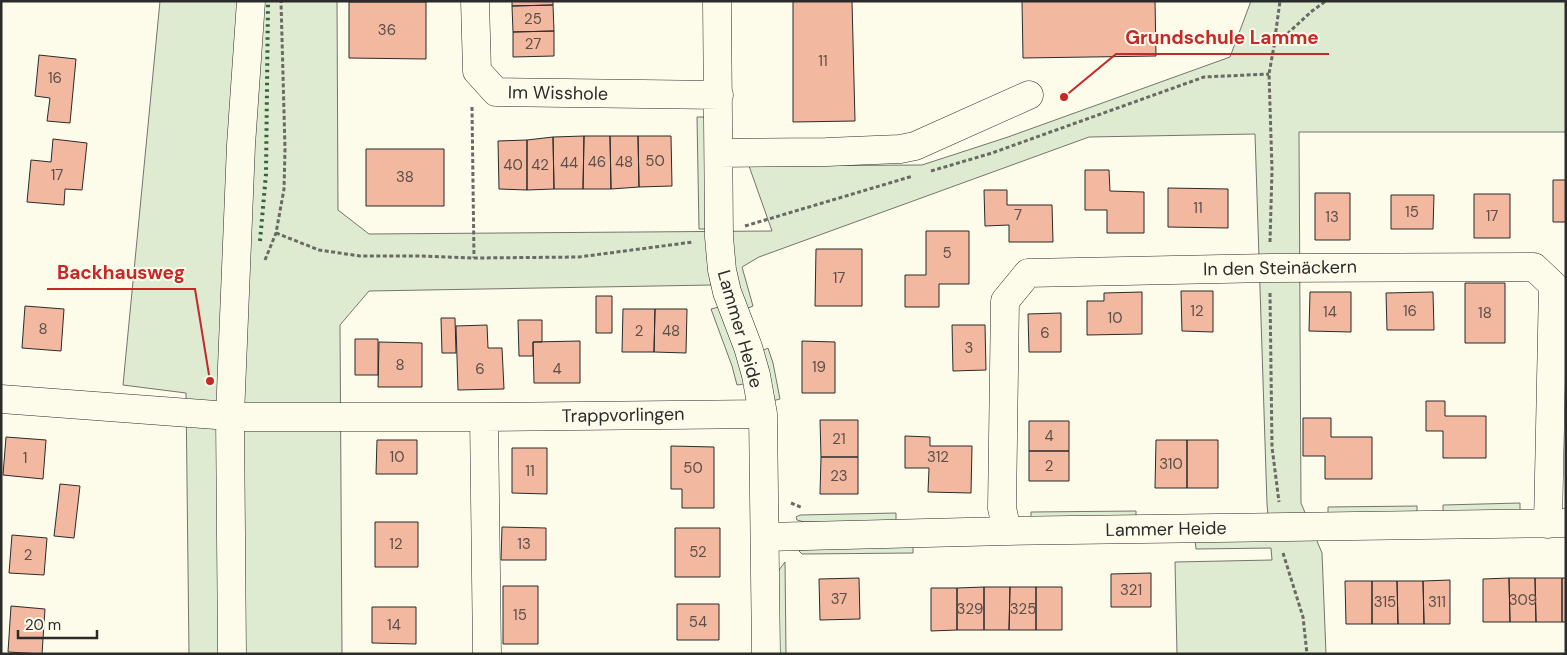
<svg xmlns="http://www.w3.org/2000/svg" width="1567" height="655" font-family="'DM Sans',sans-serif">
	<rect width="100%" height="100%" fill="#fdfbea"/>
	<!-- green -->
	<path fill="#deebd1" stroke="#74746e" d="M160,1h177l1,209 31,24 403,-3 -23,-65 173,-1 86,-28 222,-80 21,-56h315v131h-267l2,371 21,50 4,101h-149l-2,-92 97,-2 -1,-12 -75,1 -1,-9 75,-1 -3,-35 -12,-370 -166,3 -330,120 -17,10 11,39 -7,3 -34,-24 -343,6 -29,34 2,329h-153l-3,-261 -63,-8z
		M697,117h8l3,112h-9z
		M719,307l16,41 9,36 -7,1 -5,-19 -21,-57z
		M768,348l5,15 7,36 -8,2 -10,-50z
		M1520,503v9l-77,2v-9z
		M1417,506v8l-89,1v-8z
		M1136,511v7l-105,2v-8z
		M896,513v8l-92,1 -7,-2 -1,-3 4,-2z
		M913,545v8l-111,1 -3,-3 1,-1z
		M785,562l1,92h-8l-1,-76 2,-8z"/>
	<!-- building -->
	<path fill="#f2b8a0" stroke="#2b2b2b" d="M512,1h41v4l-41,1z
		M793,1h59l3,120 -62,1z
		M1022,1h133l1,55 -133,2z
		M349,2h77v57l-77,-1z
		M553,5l1,26 -41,1 -1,-26z
		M554,31v25l-41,1v-25z
		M39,55l37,4 -6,64 -23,-2 3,-23 -15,-2z
		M584,136l-1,53h-29l-1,-52z
		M584,136h26l1,53h-28z
		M610,136h28l1,51 -28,2z
		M638,136h33l1,50 -33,1z
		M553,137l1,52 -27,1v-50z
		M53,139l34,4 -5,47 -17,-1 -1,16 -37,-3 4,-42 20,2z
		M527,140v50l-28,-1 -1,-48z
		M366,149h78v57h-78z
		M1085,170h24l1,21 34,1v41h-37v-23h-22z
		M1553,180h13v42h-13z
		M1168,188l60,1v39l-60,-1z
		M984,190h23v15h45l1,37h-44v-17l-24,1z
		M1315,193h35v47h-35z
		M1474,194h36v44h-36z
		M1391,195h43l-1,34h-42z
		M926,231h43v53h-30v23h-34v-32h21z
		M816,249h46v57h-47z
		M1465,283h40v60h-40z
		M1181,291h32v41l-31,-1z
		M1142,292v42l-55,1v-34h17v-8z
		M1310,292h41v40l-42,-1z
		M1433,292l1,38h-47l-1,-37z
		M596,296h16v37h-16z
		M25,306l39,3 -3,42 -39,-3z
		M623,309h32l-1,43h-32z
		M655,309h32l-1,44 -32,-1z
		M1061,313v39h-32l-1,-38z
		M441,318h14l1,35h-14z
		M518,320h24v22h-9v14h-14z
		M487,325l1,23h14l2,41 -46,1 -2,-64z
		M952,325h33l1,45 -33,1z
		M355,339h23v36h-23z
		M580,341v42h-46l-1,-41z
		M802,341l33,1v51h-33z
		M379,342l43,1v44h-44z
		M1426,401h19v15h41v42h-43v-27h-17z
		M1303,418h28v19h41v42h-47v-23h-22z
		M820,420h38v37h-37z
		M1029,421h40v30h-40z
		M905,436l25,1v9h42l-1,47 -43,-1 1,-24h-24z
		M6,437l40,3 -3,39 -40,-4z
		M377,440h40v34h-41z
		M1156,440h31v48h-32z
		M1187,440h31v48h-31z
		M671,446l43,1v61h-32v-19h-11z
		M512,448h35v46l-35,-1z
		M1029,451h40v30h-40z
		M821,457h37v37h-38z
		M60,484l20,2 -6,52 -20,-2z
		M375,522h43v45h-43z
		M502,527l44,1v32h-45z
		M675,528h45v49h-45z
		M12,535l35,3 -3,37 -35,-2z
		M1151,573v34h-40v-33z
		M859,578l1,41 -40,1 -1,-41z
		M1509,578l1,44h-27v-43z
		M1509,578h26l1,44h-26z
		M1535,578h27v44h-26z
		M1562,578h4v44h-4z
		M1450,580v44h-26l-1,-43z
		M1345,581h27v43h-26z
		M1372,581h25l1,43h-26z
		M1397,581h26l1,43h-26z
		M503,586h35v58h-35z
		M984,587v43h-27v-42z
		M984,587h26l-1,43h-25z
		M1010,587h26v43h-27z
		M1036,587h26v43h-26z
		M931,588h26v42l-26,1z
		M677,604h42v36h-42z
		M11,606l34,3 -3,45 -34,-2z
		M372,607h44v37l-44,-1z"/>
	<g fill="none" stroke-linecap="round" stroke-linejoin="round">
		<!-- minor casing -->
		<g stroke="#2b2b2b" stroke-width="29">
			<path id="minor" d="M475,1l2,70 19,21 223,3
				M717,1l2,236 3,33 5,22 21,55 8,28 7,39 3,240
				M719,153l107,-1 74,-3 15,-3 114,-51
				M1,399l242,18h241l279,-3
				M484,417l3,237
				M1007,531l-5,-23 3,-207 23,-28 242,-5 264,-1 19,18 -5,239
				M765,537l242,-6 559,-8
				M232,654l-2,-238 11,-271 10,-144"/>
		</g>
		<!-- path -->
		<path stroke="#6a6964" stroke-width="3" stroke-dasharray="4 2.5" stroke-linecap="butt" d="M1274,45l6,-44
			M472,107l2,151
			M931,171l61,-18 212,-76 65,-3
			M745,226l168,-50
			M276,233l43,17 41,6h59l55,2 105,-1 114,-15
			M1270,242l2,-72 -3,-96 5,-28 38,-35 14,-10
			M265,260l11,-27 8,-44 1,-40 -4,-148
			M1270,293l2,154 7,55
			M791,503l12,5
			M1283,553l20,64 4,37"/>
		<!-- minor -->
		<use href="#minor" stroke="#fdfbea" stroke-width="28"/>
		<!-- hedge -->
		<path stroke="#34623c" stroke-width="4" stroke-dasharray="2.5 4" stroke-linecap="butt" d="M260,241l6,-67 2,-173"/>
	</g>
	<g text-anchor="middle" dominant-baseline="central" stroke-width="4" stroke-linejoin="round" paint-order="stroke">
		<!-- number labels -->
		<g font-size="15" fill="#5d4e48">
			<text x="533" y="19">25</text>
			<text x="387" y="30">36</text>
			<text x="533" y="44">27</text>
			<text x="823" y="61">11</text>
			<text x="55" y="78">16</text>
			<text x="655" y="161">50</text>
			<text x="597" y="162">46</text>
			<text x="624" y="162">48</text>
			<text x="569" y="163">44</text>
			<text x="513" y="165">40</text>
			<text x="540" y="165">42</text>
			<text x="57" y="175">17</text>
			<text x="405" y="177">38</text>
			<text x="1198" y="208">11</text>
			<text x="1412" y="212">15</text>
			<text x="1018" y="215">7</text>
			<text x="1492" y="216">17</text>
			<text x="1332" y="217">13</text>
			<text x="947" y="253">5</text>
			<text x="839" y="278">17</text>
			<text x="1197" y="311">12</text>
			<text x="1410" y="311">16</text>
			<text x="1330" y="312">14</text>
			<text x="1485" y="313">18</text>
			<text x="1115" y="318">10</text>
			<text x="43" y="329">8</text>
			<text x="639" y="331">2</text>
			<text x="671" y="331">48</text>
			<text x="1045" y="333">6</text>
			<text x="969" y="348">3</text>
			<text x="400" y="365">8</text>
			<text x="819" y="367">19</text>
			<text x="480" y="369">6</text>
			<text x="557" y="369">4</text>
			<text x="1049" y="436">4</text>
			<text x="839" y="439">21</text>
			<text x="397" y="457">10</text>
			<text x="938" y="457">312</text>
			<text x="25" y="458">1</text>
			<text x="1171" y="464">310</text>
			<text x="1049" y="466">2</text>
			<text x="693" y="468">50</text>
			<text x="530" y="471">11</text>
			<text x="839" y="476">23</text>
			<text x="396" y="544">12</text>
			<text x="524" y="544">13</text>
			<text x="698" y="552">52</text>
			<text x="28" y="555">2</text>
			<text x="1131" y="590">321</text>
			<text x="839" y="599">37</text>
			<text x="1523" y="600">309</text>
			<text x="1385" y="602">315</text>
			<text x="1437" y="602">311</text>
			<text x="970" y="609">329</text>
			<text x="1023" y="609">325</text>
			<text x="520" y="615">15</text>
			<text x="698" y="622">54</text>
			<text x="394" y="625">14</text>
		</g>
		<!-- street labels -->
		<g font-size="18" fill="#2b2b2b" stroke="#fdfbea">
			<text transform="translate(558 93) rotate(1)">Im Wisshole</text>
			<text transform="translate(1280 268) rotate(-1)">In den Steinäckern</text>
			<text transform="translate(740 329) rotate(74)">Lammer Heide</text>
			<text transform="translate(623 415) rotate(-1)">Trappvorlingen</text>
			<text transform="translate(1166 529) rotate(-1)">Lammer Heide</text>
		</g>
	</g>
	<!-- callouts -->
	<path fill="none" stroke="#c62828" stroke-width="2" d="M1064 97L1116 54H1329M210 381L195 289H47"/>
	<g fill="#c62828" stroke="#fdfbea" stroke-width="2">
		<circle cx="1064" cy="97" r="5"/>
		<circle cx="210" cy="381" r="5"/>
	</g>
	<g font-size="19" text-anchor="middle" font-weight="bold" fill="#c62828" stroke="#fdfbea" stroke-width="4" stroke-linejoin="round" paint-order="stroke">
		<text x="1222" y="44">Grundschule Lamme</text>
		<text x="121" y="279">Backhausweg</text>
	</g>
	<!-- border -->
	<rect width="1567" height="655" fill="none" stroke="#2b2b2b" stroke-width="5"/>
	<!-- scale -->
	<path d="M18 630v8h79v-8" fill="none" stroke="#2b2b2b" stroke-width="2.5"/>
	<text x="25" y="630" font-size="15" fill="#2b2b2b" stroke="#fdfbea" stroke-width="4" paint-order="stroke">20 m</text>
</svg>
